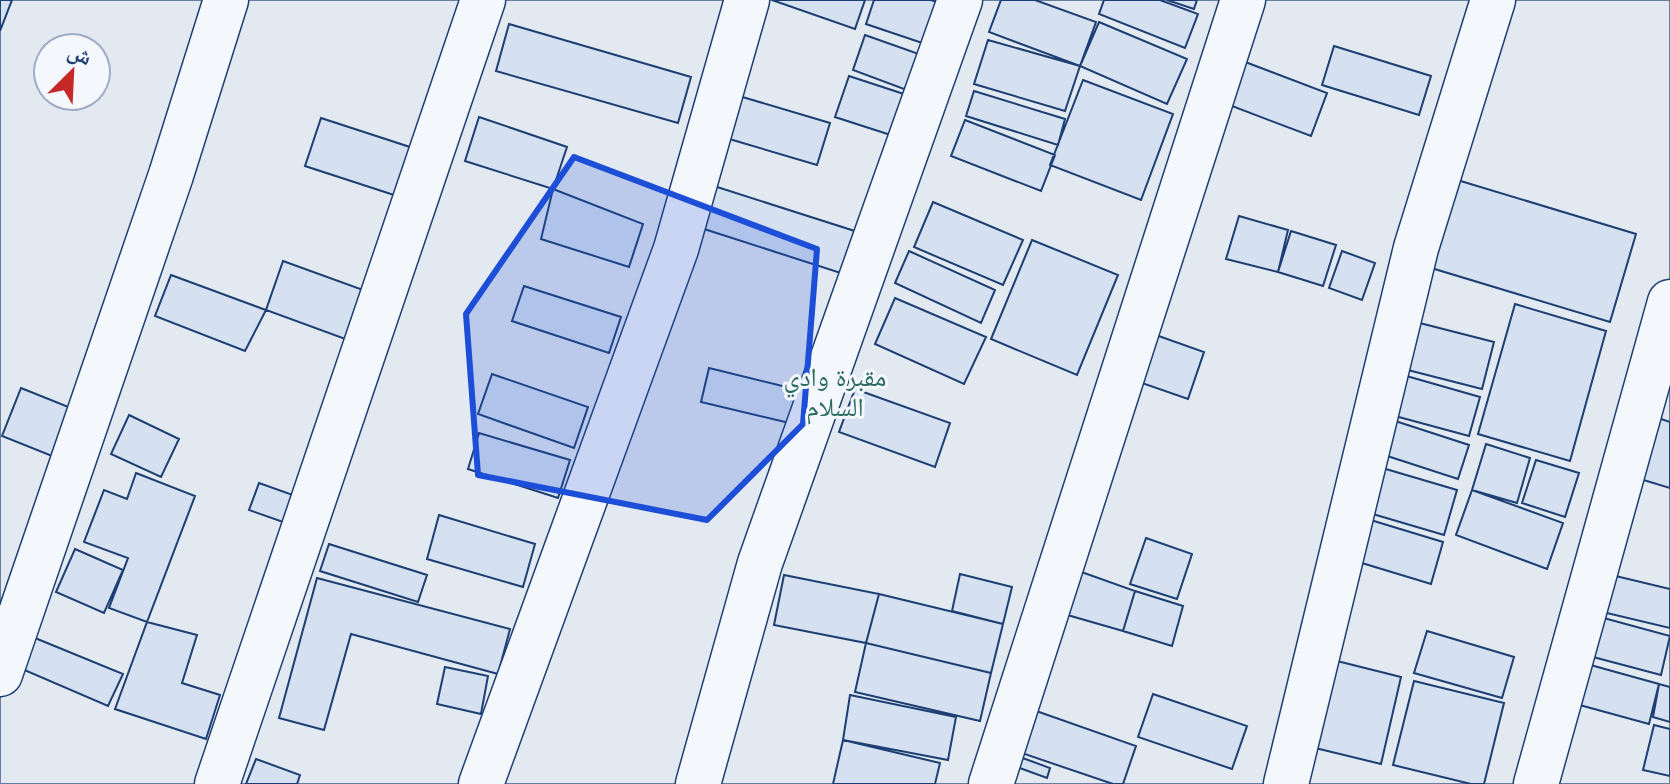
<svg xmlns="http://www.w3.org/2000/svg" width="1670" height="784" font-family="Poppins,'Noto Naskh Arabic',sans-serif">
	<rect width="100%" height="100%" fill="#f4f7fb"/>
	<!-- green -->
	<path fill="#e3e9f0" stroke="#687fa3" stroke-width="2" fill-rule="evenodd" d="M0,0h1670v784h-1670zM48,48h48v48h-48z"/>
	<!-- building -->
	<path fill="#d5e0f0" stroke="#1d3f73" stroke-width="2" d="M0,0h12l-12,31z
		M772,0h93l-10,29z
		M874,0h57l12,4 -6,44 -71,-24z
		M1001,0h34l61,22 -16,44 -91,-34z
		M1104,0h56l38,14 -13,34 -86,-34z
		M1167,0h30l-3,9z
		M1099,22l88,37 -20,45 -87,-38z
		M509,24l182,53 -13,46 -182,-52z
		M865,35l68,24 -13,36 -67,-25z
		M988,40l92,26 -15,45 -91,-27z
		M1334,46l97,30 -12,39 -97,-30z
		M1240,60l87,33 -16,43 -87,-33z
		M849,76l70,23 -13,41 -71,-23z
		M1083,80l90,34 -32,86 -91,-35z
		M974,91l91,28 -7,26 -92,-29z
		M739,96l91,27 -13,42 -91,-27z
		M479,117l88,30 -14,42 -88,-28z
		M321,118l92,30 -16,48 -92,-30z
		M965,120l90,35 -14,36 -90,-35z
		M1454,179l182,55 -26,88 -182,-55z
		M714,186l150,48 -14,42 -149,-48z
		M553,189l90,35 -14,43 -88,-28z
		M933,202l90,38 -20,45 -89,-38z
		M1239,216l49,14 -10,42 -52,-13z
		M1291,231l45,14 -13,41 -45,-14z
		M1032,240l86,35 -41,100 -86,-36z
		M909,251l86,39 -14,33 -86,-40z
		M1342,251l33,12 -13,37 -33,-12z
		M283,261l83,30 -18,49 -82,-30z
		M171,275l95,35 -21,41 -90,-35z
		M524,286l97,31 -12,36 -97,-32z
		M895,298l91,39 -22,47 -89,-40z
		M1515,304l91,27 -36,130 -92,-27z
		M1408,320l86,22 -12,47 -86,-22z
		M1153,334l51,18 -16,47 -52,-18z
		M709,368l98,24 -9,33 -97,-23z
		M1396,373l84,24 -11,39 -85,-23z
		M492,374l96,33 -14,41 -96,-34z
		M21,388l50,20 -19,48 -50,-20z
		M855,389l95,34 -15,44 -96,-35z
		M1647,414l23,8v66l-43,-13z
		M129,415l50,24 -18,38 -50,-23z
		M1383,417l86,28 -11,34 -86,-28z
		M479,433l91,27 -12,38 -90,-29z
		M1486,444l44,14 -13,45 -45,-13z
		M1536,460l43,13 -14,44 -43,-14z
		M1379,467l78,23 -13,45 -78,-23z
		M136,473l59,23 -48,126 -38,-14 19,-50 -44,-16 20,-52 23,9z
		M259,483l34,12 -10,27 -34,-12z
		M1472,490l91,33 -16,46 -91,-34z
		M439,515l96,29 -12,43 -96,-28z
		M1364,518l79,24 -12,42 -79,-24z
		M1146,538l46,16 -15,45 -47,-15z
		M329,544l98,31 -9,27 -98,-31z
		M75,549l48,21 -19,43 -48,-21z
		M1073,569l62,22 -12,40 -66,-19z
		M1599,572l71,17v39l-80,-19z
		M960,574l52,13 -9,37 -51,-13z
		M784,575l95,19 -13,49 -92,-18z
		M317,578l193,51 -12,45 -147,-40 -27,96 -45,-12z
		M1135,591l48,15 -11,40 -49,-15z
		M879,594l124,30 -12,49 -125,-30z
		M1589,614l81,22 -9,39 -83,-22z
		M147,622l50,13 -15,48 38,12 -14,44 -91,-30z
		M1427,631l87,26 -12,41 -88,-25z
		M35,638l88,36 -15,32 -86,-37z
		M866,643l125,30 -11,48 -125,-29z
		M1325,658l76,19 -20,87 -78,-19z
		M1576,661l83,23 -10,40 -84,-23z
		M445,667l43,9 -7,38 -44,-10z
		M1414,681l90,22 -20,81h-13l-78,-19z
		M1659,684l11,3v35l-17,-5z
		M1153,694l94,32 -15,43 -94,-32z
		M850,695l106,22 -8,43 -105,-20z
		M1022,706l114,40 -13,38h-10l-106,-36z
		M1654,725l16,4v47l-27,-6z
		M843,740l97,23 -5,21h-102z
		M1009,753l41,15 -3,10 -41,-15z
		M256,759l44,16 -3,9h-51z"/>
	<g fill="none" stroke-linecap="round" stroke-linejoin="round">
		<!-- minor casing -->
		<g stroke="#1d3f73" stroke-width="47">
			<path id="minor" d="M0,674l171,-499 55,-175
				M217,784l266,-784
				M481,784l195,-535 71,-249
				M698,784l62,-221 200,-563
				M991,784l252,-784
				M1286,784l130,-536 77,-248
				M1536,784l134,-482"/>
		</g>
		<!-- minor -->
		<use href="#minor" stroke="#f4f7fb" stroke-width="44"/>
	</g>
	<!-- marked area -->
	<path fill="#1d4ed8" fill-opacity="0.2" stroke="#1d4ed8" stroke-width="6" stroke-linejoin="round" d="M574,157l243,92 -14,175 -96,96 -229,-45 -12,-161z"/>
	<g text-anchor="middle" dominant-baseline="central" stroke-width="6" stroke-linejoin="round" paint-order="stroke">
		<!-- park labels -->
		<g font-size="26" fill="#2c6c60" stroke="#f4f7fb">
			<text x="835" y="377">مقبرة وادي<tspan x="835" dy="30">السلام</tspan></text>
		</g>
	</g>
	<!-- north arrow -->
	<g transform="translate(72 72) rotate(24)"><circle r="38" fill="#f4f7fb" stroke="#9eadc5" stroke-width="2"/>
	<path d="M0-6L14 30L0 20L-14 30Z" fill="#c62828"/>
	<text y="-12" font-size="22" font-weight="bold" text-anchor="middle" fill="#1d3f73">ش</text>
	</g>
</svg>
